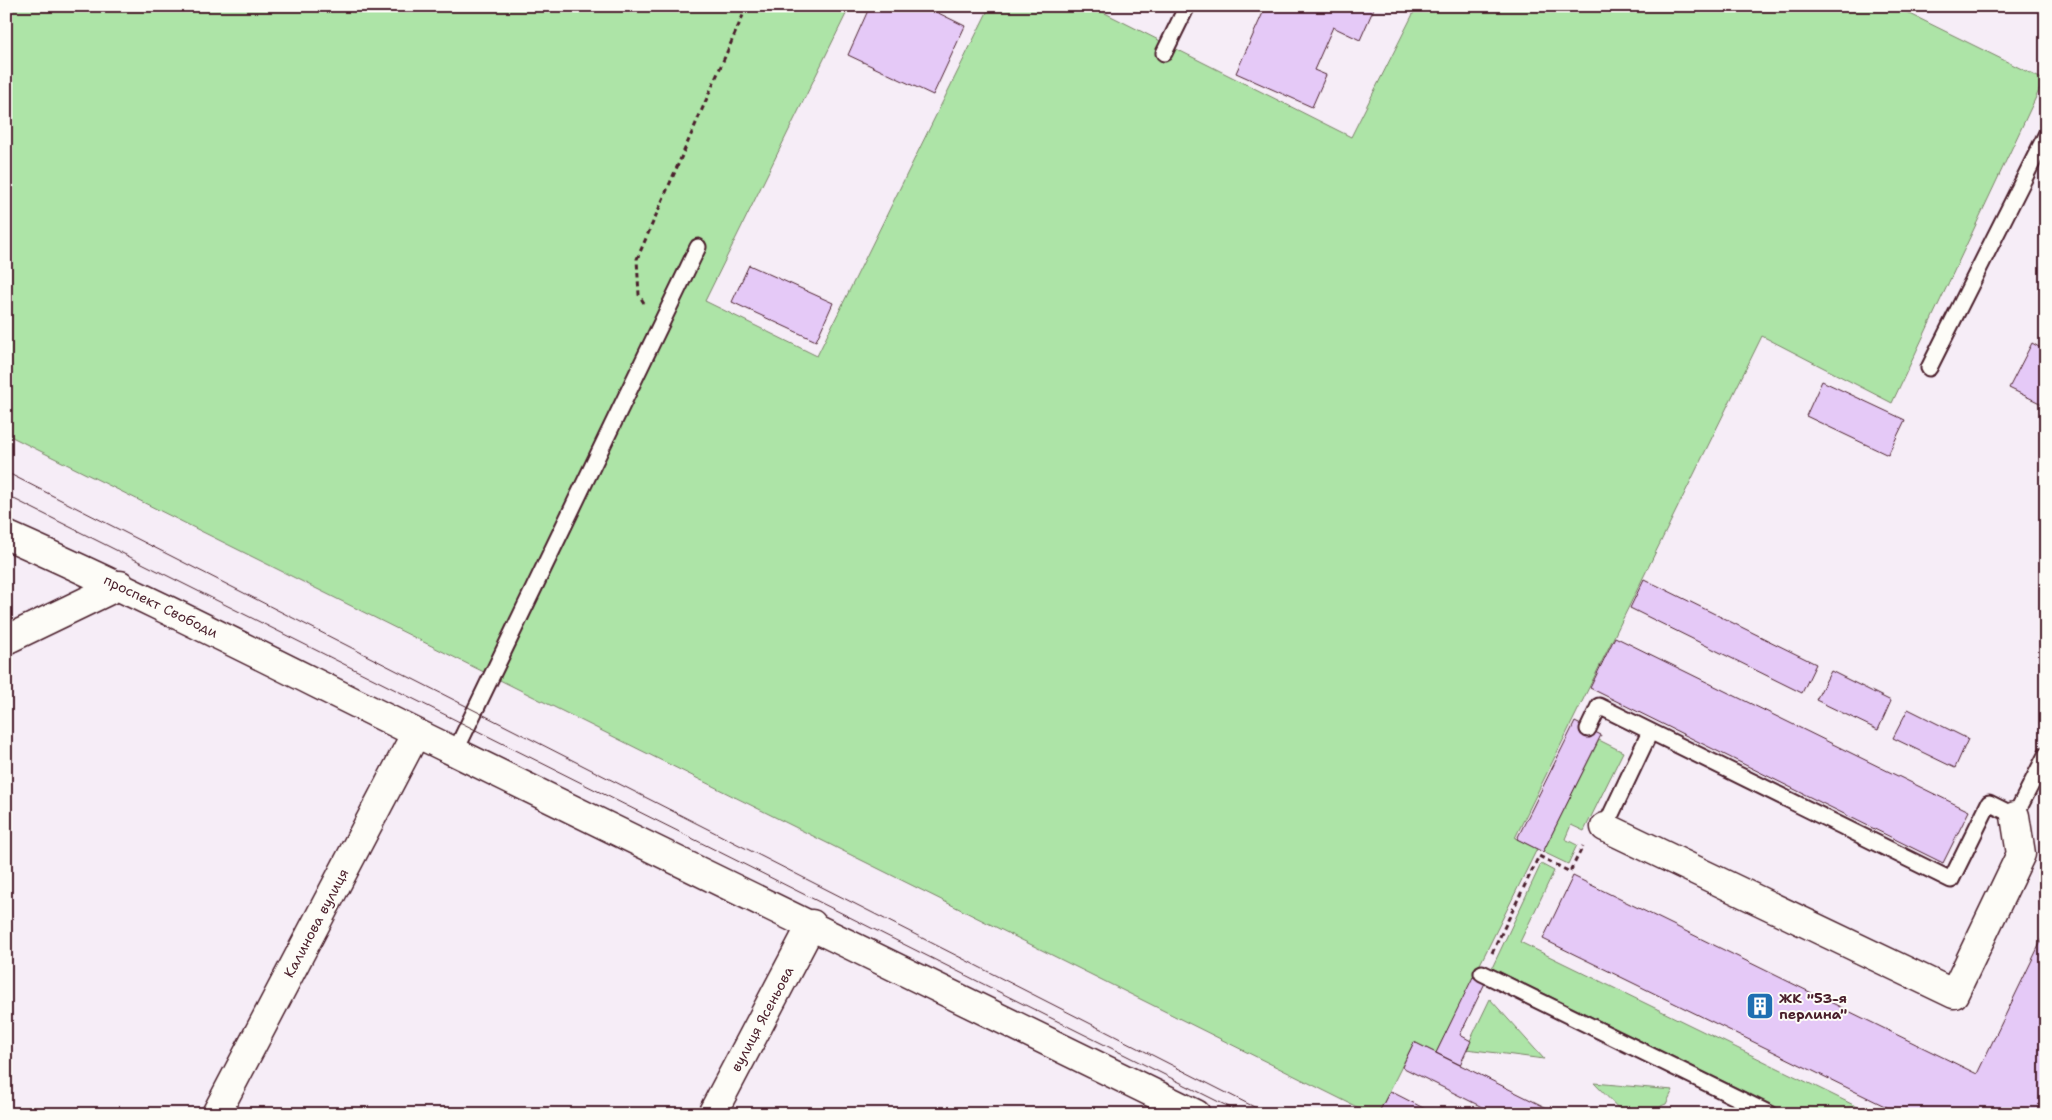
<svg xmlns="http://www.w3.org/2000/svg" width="2052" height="1120" font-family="'Shantell Sans',sans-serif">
	<rect width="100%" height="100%" fill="#f6edf7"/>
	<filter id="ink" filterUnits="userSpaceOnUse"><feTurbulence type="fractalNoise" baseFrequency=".02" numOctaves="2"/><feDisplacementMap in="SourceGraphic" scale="10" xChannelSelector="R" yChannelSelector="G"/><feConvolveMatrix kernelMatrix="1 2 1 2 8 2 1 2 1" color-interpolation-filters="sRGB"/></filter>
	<g filter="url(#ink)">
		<!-- green -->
		<path fill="#ade4a7" stroke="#7c8269" d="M6,6h844l-145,295 112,55 173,-350h101l260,131 66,-131h477l150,74 -152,323 -130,-67 -247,502 22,11 -101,204 -22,-11 -36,72h-7l-1365,-680z
			M1599,740l24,12 -39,79 -13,-6 -6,14 12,6 -9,19 -25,-12z
			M1541,864l13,7 -34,71 352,172h-81l-299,-146z
			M1490,999l54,60 -78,-10z
			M1594,1083l79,7 -7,14 -5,2 -6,8h-31z"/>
		<!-- building -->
		<path fill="#e5c9f7" stroke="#4a1f2b" d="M870,6h54l41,20 -32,69 -85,-40z
			M1266,6h109l-15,34 -27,-13 -19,43 12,5 -14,32 -76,-34z
			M749,265l84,38 -17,38 -84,-39z
			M2032,343l14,8v55l-37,-18z
			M1822,381l83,39 -17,35 -82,-39z
			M1644,579l172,85 -14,29 -172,-85z
			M1615,637l354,174 -26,52 -353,-175z
			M1831,671l60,30 -13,29 -62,-30z
			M1908,709l60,30 -13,29 -62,-30z
			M1575,722l26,13 -58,117 -26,-13z
			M1573,876l404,198 69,-143v183h-145l-358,-175z
			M1473,977l12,6 -25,52 11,6 -11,24 -24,-12z
			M1414,1042l22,11 123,61h-63l-94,-47z
			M1390,1091l45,23h-57z"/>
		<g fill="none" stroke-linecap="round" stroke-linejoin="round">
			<!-- service casing -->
			<g stroke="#4a1f2b" stroke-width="19">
				<path id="service" d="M1164,53l23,-47
					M1929,368l117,-233
					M1588,729l11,-23 352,174 38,-77 26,13 31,-61
					M455,752l243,-505
					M1605,827l45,-95
					M1482,973l288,141"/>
			</g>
			<!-- minor casing -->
			<g stroke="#4a1f2b" stroke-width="31">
				<path id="minor" d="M6,535c152,67 299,144 449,217 246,121 494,240 741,362
					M6,640l114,-55
					M1605,827l349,167 67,-140 -6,-38
					M216,1114l200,-381
					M712,1114l100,-190"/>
			</g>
			<!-- path -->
			<path stroke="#4a1f2b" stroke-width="3" stroke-dasharray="5 4" stroke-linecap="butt" d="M644,303l-5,-8 -2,-36 110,-253
				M1492,953l47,-97 31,16 13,-26"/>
			<!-- service -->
			<use href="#service" stroke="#fdfcf7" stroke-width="15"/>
			<!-- minor -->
			<use href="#minor" stroke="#fdfcf7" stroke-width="28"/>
			<!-- tram -->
			<path stroke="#4a1f2b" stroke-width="1" d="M6,472l1262,642
				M6,495l1237,619"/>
		</g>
	</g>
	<!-- icons -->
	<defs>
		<g id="building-square" transform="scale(1.4375)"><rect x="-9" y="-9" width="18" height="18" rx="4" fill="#1f6fb2" stroke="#fdfcf7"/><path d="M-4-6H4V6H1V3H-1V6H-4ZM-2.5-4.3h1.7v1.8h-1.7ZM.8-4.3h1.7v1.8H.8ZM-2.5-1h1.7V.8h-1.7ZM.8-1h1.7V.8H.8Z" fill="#fff"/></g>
	</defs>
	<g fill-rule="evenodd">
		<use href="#building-square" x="1760" y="1006"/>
	</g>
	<g text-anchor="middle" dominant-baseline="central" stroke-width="4" stroke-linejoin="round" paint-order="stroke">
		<!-- street labels -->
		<g font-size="14" fill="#4a1f2b" stroke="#fdfcf7">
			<text transform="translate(161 606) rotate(26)">проспект Свободи</text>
			<text transform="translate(316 923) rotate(-62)">Калинова вулиця</text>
			<text transform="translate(762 1019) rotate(-62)">вулиця Ясеньова</text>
		</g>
		<!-- poi labels -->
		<g font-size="14" font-weight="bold" fill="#4a1f2b" stroke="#fdfcf7" text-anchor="start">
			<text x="1779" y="998">ЖК "53-я<tspan x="1779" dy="16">перлина"</tspan></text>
		</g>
	</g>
	<!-- margin -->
	<rect width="2052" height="1120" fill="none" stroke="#fdfcf7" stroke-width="25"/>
	<rect x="12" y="12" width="2027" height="1095" fill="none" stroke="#4a1f2b" stroke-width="2" filter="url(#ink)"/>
</svg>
